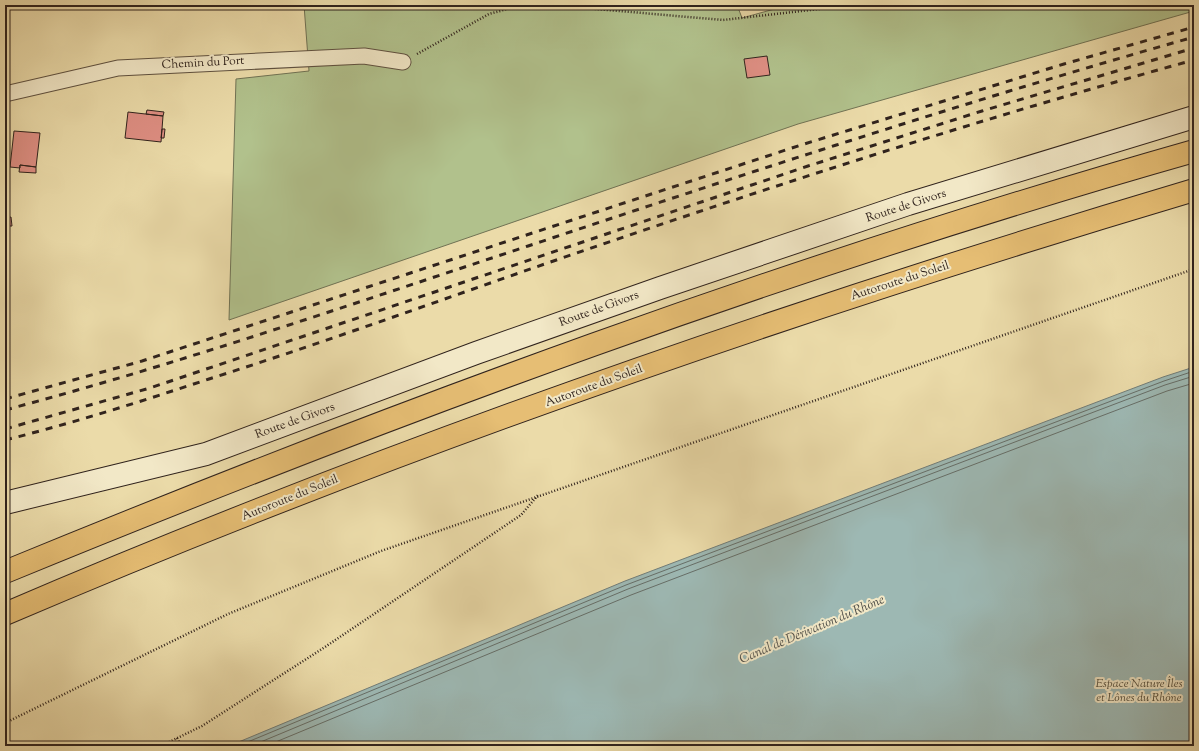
<svg xmlns="http://www.w3.org/2000/svg" width="1199" height="751" font-family="'Sorts Mill Goudy',serif">
	<rect width="100%" height="100%" fill="#ebdba9"/>
	<filter id="stains"><feTurbulence type="fractalNoise" baseFrequency=".005" numOctaves="4"/><feColorMatrix values="0 0 0 0 .2 0 0 0 0 .09 0 0 0 0 .02 0 0 0 .5 -.17"/></filter>
	<radialGradient id="worn" r=".72"><stop offset=".6" stop-color="#630" stop-opacity="0"/><stop offset="1" stop-color="#630" stop-opacity=".3"/></radialGradient>
	<!-- green -->
	<path fill="#b1c18c" stroke="#707254" d="M304,5h433l5,13 47,-13h405v6l-396,113 -569,196 7,-241 73,-8z"/>
	<!-- water -->
	<path fill="#9db8b3" stroke="#717c77" d="M1194,367v379h-965l396,-165 538,-204z"/>
	<g fill="none" stroke-linecap="round" stroke-linejoin="round">
		<!-- shore -->
		<path stroke="#666e68" stroke-width="1" d="M238,746l388,-161 538,-204 30,-10
			M251,746l377,-157 537,-204 29,-9
			M266,746l365,-151 536,-204 27,-8"/>
	</g>
	<!-- building -->
	<path fill="#df8f84" stroke="#30231d" d="M767,56l3,19 -23,3 -3,-19z
		M147,110l17,2 -1,4 -17,-2z
		M128,112l35,4 -2,26 -36,-4z
		M162,129h3l-1,9h-3z
		M14,131l26,2 -4,34 -16,-2v3l-10,-1z
		M20,165l16,2v6l-17,-1z
		M11,217l1,9h-7v-8z"/>
	<g fill="none" stroke-linecap="round" stroke-linejoin="round">
		<!-- minor casing -->
		<g stroke="#5f5140" stroke-width="17">
			<path id="minor" d="M5,94l113,-26 246,-12 39,6"/>
		</g>
		<!-- secondary casing -->
		<g stroke="#30231d" stroke-width="24">
			<path id="secondary" d="M5,503l201,-49 270,-101 184,-65 248,-84 286,-87"/>
		</g>
		<!-- motorway casing -->
		<g stroke="#30231d" stroke-width="24">
			<path id="motorway" d="M5,572c389,-160 784,-306 1189,-421
				M5,614c387,-166 786,-304 1189,-424"/>
		</g>
		<!-- path -->
		<path stroke="#30231d" stroke-width="2.5" stroke-dasharray="1 2" stroke-linecap="butt" d="M550,5l173,15 131,-15
			M417,54l72,-40 33,-9
			M5,723l223,-109 153,-63 813,-282
			M177,738l4,8
			M161,746l41,-20 123,-79 196,-132 17,-20"/>
		<!-- minor -->
		<use href="#minor" stroke="#f2e8c7" stroke-width="15"/>
		<!-- secondary -->
		<use href="#secondary" stroke="#f2e8c7" stroke-width="22"/>
		<!-- motorway -->
		<use href="#motorway" stroke="#e6be74" stroke-width="22"/>
		<!-- rail -->
		<path stroke="#30231d" stroke-width="3" stroke-dasharray="7 7" stroke-linecap="butt" d="M5,399l137,-38 659,-216 263,-81 130,-37
			M5,410c170,-45 335,-102 502,-157 228,-76 456,-151 687,-216
			M5,429l145,-41 658,-222 174,-55 212,-63
			M5,440c69,-17 137,-39 204,-61 110,-35 218,-74 327,-112 217,-75 436,-146 658,-207"/>
	</g>
	<g text-anchor="middle" dominant-baseline="central" stroke-width="4" stroke-linejoin="round" paint-order="stroke">
		<!-- street labels -->
		<g font-size="12" fill="#30231d" stroke="#f2e8c7">
			<text transform="translate(203 63) rotate(-3)">Chemin du Port</text>
			<text transform="translate(906 206) rotate(-18)">Route de Givors</text>
			<text transform="translate(900 281) rotate(-18)">Autoroute du Soleil</text>
			<text transform="translate(599 309) rotate(-20)">Route de Givors</text>
			<text transform="translate(594 386) rotate(-20)">Autoroute du Soleil</text>
			<text transform="translate(295 421) rotate(-20)">Route de Givors</text>
			<text transform="translate(290 498) rotate(-22)">Autoroute du Soleil</text>
		</g>
		<!-- park labels -->
		<g font-size="12" font-style="italic" fill="#504a39" stroke="#f2e8c7">
			<text x="1139" y="684">Espace Nature Îles<tspan x="1139" dy="14">et Lônes du Rhône</tspan></text>
		</g>
		<!-- water labels -->
		<g font-size="13" font-style="italic" fill="#51504a" stroke="#f2e8c7">
			<text transform="translate(812 630) rotate(-23)">Canal de Dérivation du Rhône</text>
		</g>
	</g>
	<!-- margin -->
	<rect width="1199" height="751" fill="none" stroke="#ebdba9" stroke-width="20"/>
	<rect x="6" y="6" width="1187" height="739" fill="none" stroke="#30231d" stroke-width="2"/>
	<rect x="10" y="10" width="1179" height="731" fill="none" stroke="#30231d"/>
	<rect width="100%" height="100%" filter="url(#stains)"/>
	<rect width="100%" height="100%" fill="url(#worn)"/>
</svg>
